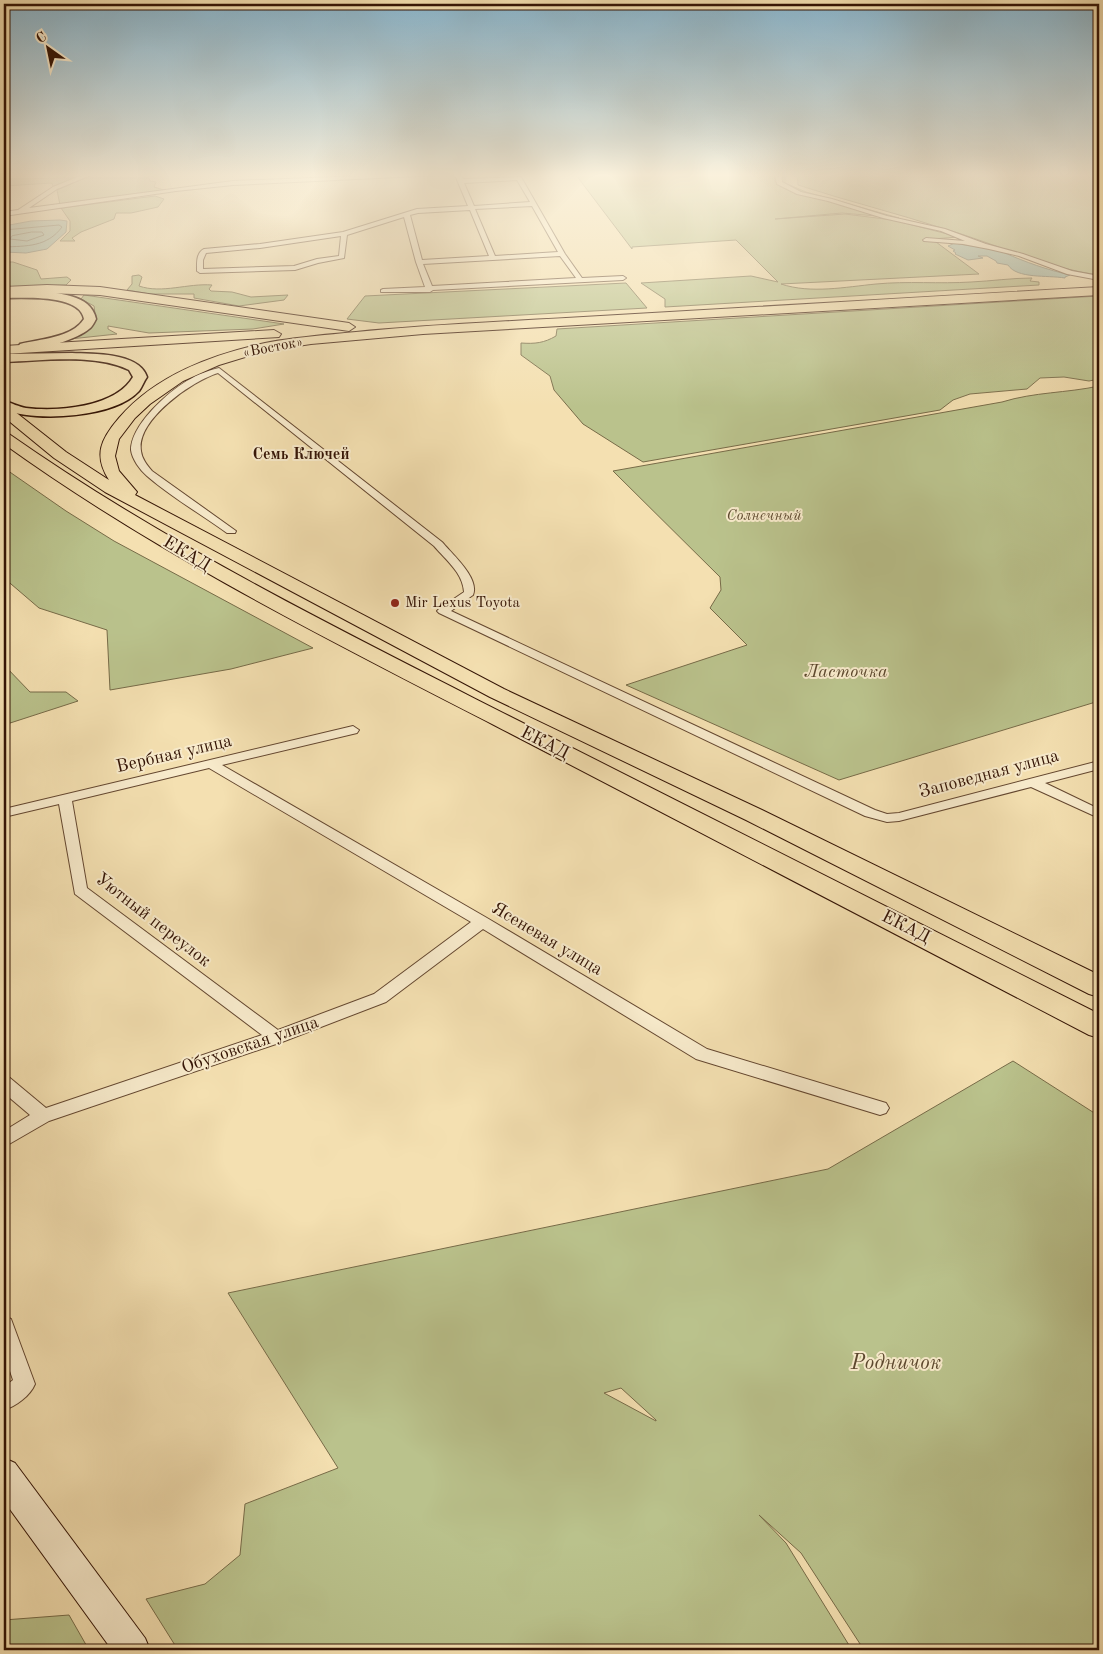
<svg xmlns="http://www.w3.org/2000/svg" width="1103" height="1654" font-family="'Old Standard TT',serif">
	<rect width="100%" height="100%" fill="#f4e0b1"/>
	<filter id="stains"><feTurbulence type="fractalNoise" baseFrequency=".004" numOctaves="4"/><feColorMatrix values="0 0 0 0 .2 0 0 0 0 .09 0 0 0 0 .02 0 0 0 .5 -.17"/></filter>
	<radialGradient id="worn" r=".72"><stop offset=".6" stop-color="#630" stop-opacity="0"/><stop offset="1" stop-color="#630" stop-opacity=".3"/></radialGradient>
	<!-- green -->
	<path fill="#bac28c" stroke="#776b48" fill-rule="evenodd" d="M576,175h209v8l21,9 93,26 -57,-5 -67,6 70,-5 48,6 66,17 -27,2 47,35 -198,10c30,10 64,3 95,0 31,-3 64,0 95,-2 21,-1 41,-4 61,-4l-2,3 9,1v3l-374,22v-8l-24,-16 110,-7 27,6 -42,-42 -104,7v2z
		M797,175h302v100c-53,-7 -103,-31 -154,-46 -49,-16 -98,-28 -147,-44z
		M74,178l-21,9 -1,-4 -48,3v-7z
		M85,178h64l1,3 6,1 -2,5 10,3 -104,15 -3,-15z
		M155,196l9,3 -6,8 -27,6h-15l-2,6 -33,13 -9,6 3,3h-15l10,-10v-10l-9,-13z
		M4,262h9l24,8 4,9 26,-2 4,3 -5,5 -62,2z
		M139,275l3,2 -3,9c23,8 49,-3 73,-1l-3,4 2,2 21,1 19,5 37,-2 -4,5 -45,6 -45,-8v-4h-44l-23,-4 5,-6v-8z
		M626,283l21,25 -268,15 -32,-4 18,-23z
		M84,295l200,29 -31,5 -104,4 -41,-7v3l9,5 -47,5v-3l8,-2 18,-13 -2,-15 -13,-7z
		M1099,296v83l-10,2 -25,-4 -24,1 -13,11 -57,5 -17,6 -13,10 -297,52 -60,-38 -29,-34 -4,-14 -29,-21v-12c14,1 23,0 35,-7l1,-7z
		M1099,386v315l-260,79 -213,-95 121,-40 -37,-37 11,-18 -1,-13 -107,-106 389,-69c32,-10 65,-9 97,-16z
		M4,468l62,43 48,30 199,107 -82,21 -121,21 -3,-60 -68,-22 -35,-30z
		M4,665l26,27h36l12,9 -74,24z
		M1013,1061l86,55v534h-235l-63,-97 -42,-38 27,28 66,107h-674l-32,-51 59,-15 35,-29 5,-51 93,-36 -110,-175 600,-124zM621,1388l35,32v1l-52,-28z
		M69,1615l20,35h-85v-30z"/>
	<!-- water -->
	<path fill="#9cbdb0" stroke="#72796c" d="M60,220l7,1 -1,11 -19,17 -21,4 -22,-1v-26l27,-5z
		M955,243c16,4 34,4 50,10 20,9 43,17 65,22l-5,2v1c-18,-3 -48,1 -57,-13l-11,-2 -1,-2 -9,-5h-9l5,2 -15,2 -13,-6 1,-1 -3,-2 2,-1 -7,-4z"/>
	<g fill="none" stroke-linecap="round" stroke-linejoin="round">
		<!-- shore -->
		<path stroke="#68685a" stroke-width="1" d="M4,230l55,-5 3,2c-15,20 -35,19 -58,20
			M32,232h10l2,3 -17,6 -17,-2 2,-3z"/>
		<!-- minor casing -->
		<g stroke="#644730" stroke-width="2">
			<path id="minor" d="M82,175h9l-34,14 -28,19 204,-27 153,-6h53l-206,10 -57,6 -172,25v-4l14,-2 35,-23z
				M455,175h6l2,4 58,-2 44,77 17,24 41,-2 3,2 -3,2 -190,10 -3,2h-49v-2l2,-1 42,-2 -9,-25 -12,-45 -57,18 -3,23 -26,5 -23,7 -95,3 -3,-2c0,-8 -1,-18 7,-22l56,-5 83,-12 74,-23 51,-3zM517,180l13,22 -56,4 -10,-23zM532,206l26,46 -63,4 -20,-47zM470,210l19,46 -67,4 -12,-45 8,-2zM341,236l-2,20 -22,3 -23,7 -91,3v-9l3,-7 54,-5zM560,256l16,22 -144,8 -9,-22z
				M775,175h6l1,7 19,10 31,7 55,17 58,13 41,15 37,10 49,17 27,5v4l-32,-6 -48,-18 -30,-7 -26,-5 -39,-3 -1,-1 3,-2 39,3 -24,-10 -58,-13 -55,-17 -31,-7 -20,-10z
				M219,368l223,174c10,12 38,36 31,53l-22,16 424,199 12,4 12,-1 200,-52v8l-54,14 54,26v9l-68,-31 -132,34 -12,1 -22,-6 -426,-203 -2,-2 2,-2 25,-17c-1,-19 -18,-32 -30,-46l-216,-173c-26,8 -82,47 -77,78 1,8 6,14 11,20l84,60 -1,2h-8c-26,-19 -56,-36 -80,-57 -7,-6 -15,-17 -16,-26 0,-15 12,-30 21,-40 19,-20 40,-36 67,-42z
				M353,726l6,4 -2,3 -135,32 265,153 220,131 179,54 3,5 -3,5 -6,2 -184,-56 -213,-130 -97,73 -104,40 -233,79 -45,26v-16l26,-16 -26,-22v-17l6,2 36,30 216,-73 -187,-141 -16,-90 -55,13v-8zM209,768l262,154 -97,72 -96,36 -191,-142 -15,-87z
				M4,1316l7,3 24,65c-5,12 -19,22 -31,26v-23l9,-7 -9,-27z"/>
		</g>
		<!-- secondary casing -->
		<g stroke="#341405" stroke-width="2">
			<path id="secondary" d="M4,1458l11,5 130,175 5,12h-38l-108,-149z"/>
		</g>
		<!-- primary casing -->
		<g stroke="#341405" stroke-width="3">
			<path id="primary" d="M36,291c21,2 55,3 60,28 -2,4 -4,8 -7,10 -11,10 -55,24 -69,21l-2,-3 2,-3c19,-5 52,-6 64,-25 -4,-25 -60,-21 -80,-21v-6z
				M72,353c21,1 67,-1 75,24 -3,4 -5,10 -8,14 -25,27 -102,31 -135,19v-9c8,2 15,6 22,7 32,4 90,-1 107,-31l-4,-7c-34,-17 -88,-9 -125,-8v-8z"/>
		</g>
		<!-- trunk casing -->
		<g stroke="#341405" stroke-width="2">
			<path id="trunk" d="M47,285l53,2 249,36 6,4 -6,4 -249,-36 -53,-2 -43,2v-8z
				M1099,287v8l-676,39 -112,10 -46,7 -46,14 -36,16 -33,23 -15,14 -16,21 -4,17 4,15 18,21 -2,3 369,194 258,121 337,165v22l-10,-3 -343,-174 -256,-123 -385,-205 -51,-34 -50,-41v-11l5,1 57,45 43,28c-16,-25 -8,-41 10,-62 37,-43 93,-63 146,-75 30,-6 61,-8 91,-11 70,-7 140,-10 210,-14 178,-10 355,-21 533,-31z
				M274,330l7,4 -2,3 -275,17v-8z
				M4,432l5,2c160,112 335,198 508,286 194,98 388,196 582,294v24l-10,-3c-198,-103 -397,-207 -595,-310 -167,-86 -337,-171 -490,-281z"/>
		</g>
		<!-- minor -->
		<use href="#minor" fill="#f8ebcc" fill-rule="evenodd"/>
		<!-- secondary -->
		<use href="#secondary" fill="#f8ebcc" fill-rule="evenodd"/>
		<!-- primary -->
		<use href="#primary" fill="#f4e0b1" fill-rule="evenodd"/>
		<!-- trunk -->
		<use href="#trunk" fill="#f4e0b1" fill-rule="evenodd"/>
	</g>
	<!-- sky -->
	<linearGradient id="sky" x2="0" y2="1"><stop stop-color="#89b8d2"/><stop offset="0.43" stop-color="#faf1dc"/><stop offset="1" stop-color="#faf1dc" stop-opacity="0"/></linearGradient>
	<rect width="1103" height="407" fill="url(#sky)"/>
	<!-- markers -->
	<circle fill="#8f2418" stroke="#f8ebcc" stroke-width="2" cx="395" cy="603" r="5"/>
	<g text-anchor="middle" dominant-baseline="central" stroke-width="4" stroke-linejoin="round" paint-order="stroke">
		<!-- far-street labels -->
		<g font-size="15" fill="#341405" stroke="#f8ebcc">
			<text transform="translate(273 348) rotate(-11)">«Восток»</text>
		</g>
		<!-- far-park labels -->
		<g font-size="15" font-style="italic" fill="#5c482e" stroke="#f8ebcc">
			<text x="764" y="516">Солнечный</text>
		</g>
		<!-- far-poi labels -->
		<g font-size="15" fill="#341405" stroke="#f8ebcc" text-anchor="start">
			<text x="405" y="603">Mir Lexus Toyota</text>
		</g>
		<!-- far-neighbourhood labels -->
		<g font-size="16" font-weight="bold" fill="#341405" stroke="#f8ebcc">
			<text x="301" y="455">Семь Ключей</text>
		</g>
		<!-- street labels -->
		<g font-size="18" fill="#341405" stroke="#f8ebcc">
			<text transform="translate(187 554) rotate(31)">ЕКАД</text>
			<text transform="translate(545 743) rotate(27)">ЕКАД</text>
			<text transform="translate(174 754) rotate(-13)">Вербная улица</text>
			<text transform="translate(989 774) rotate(-15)">Заповедная улица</text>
			<text transform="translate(153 920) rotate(38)">Уютный переулок</text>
			<text transform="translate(906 927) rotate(27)">ЕКАД</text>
			<text transform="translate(547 939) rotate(31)">Ясеневая улица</text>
			<text transform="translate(250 1045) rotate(-19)">Обуховская улица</text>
		</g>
		<!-- park labels -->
		<g font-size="18" font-style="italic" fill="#5c482e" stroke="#f8ebcc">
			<text x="846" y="672">Ласточка</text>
		</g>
		<!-- near-park labels -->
		<g font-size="21" font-style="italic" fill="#5c482e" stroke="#f8ebcc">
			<text x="896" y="1363">Родничок</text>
		</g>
	</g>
	<!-- margin -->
	<rect width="1103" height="1654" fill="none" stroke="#f4e0b1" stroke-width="20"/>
	<rect x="5" y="5" width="1093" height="1644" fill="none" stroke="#341405" stroke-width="2.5"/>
	<rect x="10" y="10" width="1083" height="1634" fill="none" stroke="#341405"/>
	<!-- north arrow -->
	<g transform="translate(48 48) rotate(327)" stroke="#f8ebcc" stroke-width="4" paint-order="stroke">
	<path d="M0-4L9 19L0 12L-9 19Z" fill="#341405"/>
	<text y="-8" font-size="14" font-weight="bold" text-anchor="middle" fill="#341405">С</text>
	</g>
	<rect width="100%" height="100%" filter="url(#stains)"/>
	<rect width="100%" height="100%" fill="url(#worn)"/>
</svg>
